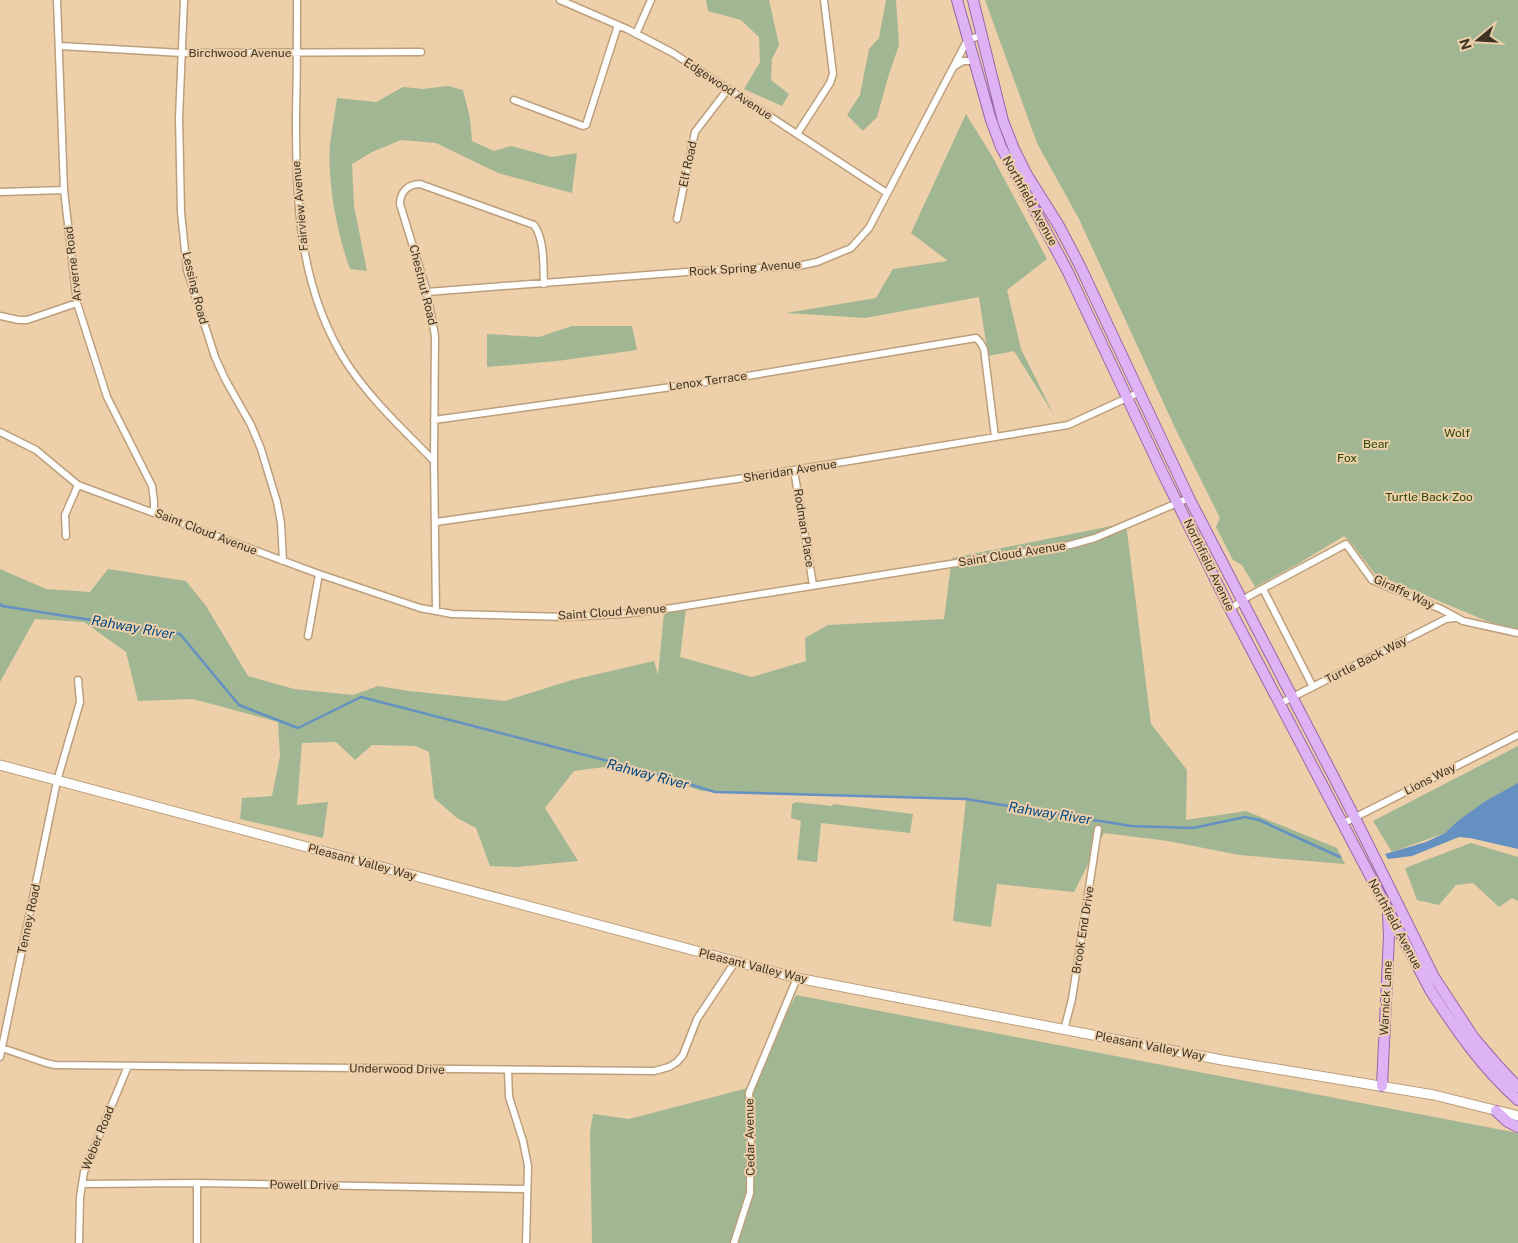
<svg xmlns="http://www.w3.org/2000/svg" width="1518" height="1243" font-family="'Public Sans',sans-serif">
	<rect width="100%" height="100%" fill="#edcfaa"/>
	<!-- green -->
	<path fill="#a1b692" d="M706,0h63l10,45 -7,14 -1,21 18,14 -7,12 -38,-17 16,-27 -1,-25 -18,-17 -33,-9z
		M886,0h10l3,45 -10,29 -12,43 -14,14 -16,-16 13,-20 9,-46 10,-11z
		M985,0h533v629l-29,-7 -114,-48 -26,-34 -5,-4 -48,29 -41,22 -13,-22 -9,-5 -17,-33 4,-9 -44,-88 -97,-211 -42,-76z
		M448,86l15,4 7,28 2,23 22,10 17,-5 41,11 25,-4 -5,40 -74,-20 -62,-30 -35,-3 -29,12 -20,12 2,42 13,65 -17,-2c-13,-35 -23,-88 -20,-125 2,-16 5,-31 7,-46l39,4 27,-15 20,2z
		M966,114l26,42 55,103 -40,31 14,59 33,66 -40,-64 -26,5 -9,-59 -114,21 -79,-5 90,-15 17,-29 55,-8 -37,-28z
		M572,326h60l5,24 -80,11 -70,6v-33l52,3z
		M1126,523l25,201 36,46 -1,50 60,-9 91,37 8,16 -106,-9 -71,-14 -64,-8 -30,59 -77,-8 -6,43 -38,-6 13,-122 -265,-8 -54,-20 -13,3 -30,-7 -30,4 -29,37 33,53 -62,6 -26,-1 -14,-38 -19,-10 -23,-20 -5,-46 -13,-6 -44,-1 -17,15 -19,-18 -34,1 -5,62 31,-3 -5,36 -83,-19 2,-21 30,-2 8,-40 -2,-34 -85,-23 -55,2 -12,-49 -42,-30 -49,-3 -35,63v-113l46,20 44,3 18,-23 78,12 20,25 42,70 46,13 59,6 25,-9 31,5 96,10 67,-21 82,-19 4,14 6,-62 22,-4 -6,48 72,20 54,-16 -1,-23 23,-13 116,-6 8,-61z
		M1518,746v37l-45,27 -28,23 -53,19 -19,-31z
		M796,802l36,4 1,-2 80,10 -3,19 -89,-10 -4,39 -20,-2 4,-39 -10,-3 1,-14z
		M1471,843l47,14v44l-6,-3 -13,9 -26,-24 -17,2 -17,20 -22,-5 -12,-32z
		M796,995l722,138v110h-926l-2,-111 3,-18 36,5 119,-31z"/>
	<!-- water -->
	<path fill="#6490c2" d="M1518,783v66l-48,-11 -11,-1 -47,19 -24,3 -3,-5 41,-12 19,-9 13,-12 26,-19z"/>
	<g fill="none" stroke-linecap="round" stroke-linejoin="round">
		<!-- stream -->
		<path stroke="#6490c2" stroke-width="2.5" d="M0,604l2,2 178,28 59,71 59,23 63,-31 286,74 68,21 251,7 165,27 62,2 52,-11 14,3 81,37"/>
		<!-- street casing -->
		<g stroke="#bc9f7b" stroke-width="9">
			<path id="street" d="M57,0l7,190 13,113 30,94 45,89 2,15v11
				M184,0l-5,118 2,94 6,58 28,87 10,22 26,46 10,24 16,53 4,21 2,38
				M297,0c0,38 0,76 -1,114 0,86 2,172 50,248 24,37 58,68 88,99
				M560,0l67,29 46,24 214,140
				M636,34l15,-34
				M60,46l122,7 239,-1
				M955,66l8,-5h11
				M514,100l69,26 3,-1 32,-100
				M797,134l33,-51 3,-9 -9,-74
				M0,192l64,-2
				M677,219l18,-87 33,-43
				M427,292l272,-21 99,-5 19,-4 34,-14 18,-20 99,-189 14,-3
				M0,316l19,4h8l50,-17
				M434,420l295,-41 247,-41 4,4 4,7 11,88
				M0,432l36,18 42,35 241,89 101,34 32,6 114,3 57,-3 50,-6 397,-63 25,-7 94,-40
				M794,470l19,115
				M436,522l322,-46 310,-51 70,-32
				M66,536l-1,-21 13,-30
				M1263,589l50,98
				M1230,609l19,-13 97,-52 26,36 69,29 22,12 55,12
				M436,611l-2,-150 1,-125 -8,-44 -27,-88c0,-12 8,-20 20,-20l114,41c11,15 9,41 10,59
				M308,636l11,-62
				M1279,704l167,-85 8,-1
				M1342,824l176,-89
				M1064,1030l8,-31 26,-170
				M2,1048l44,15 9,2 599,6 15,-4 8,-5 6,-7 14,-36 38,-57
				M0,1057l57,-276 23,-79 -2,-22
				M508,1070l1,27 14,44 5,25 -2,77
				M82,1184l115,-1 330,6
				M79,1243l1,-46 4,-25 44,-106
				M197,1243v-60
				M734,1243l16,-50 1,-77 -2,-23 48,-115"/>
		</g>
		<!-- secondary casing -->
		<g stroke="#bc9f7b" stroke-width="11">
			<path id="secondary" d="M0,765l797,213 425,82 212,35 84,21"/>
		</g>
		<!-- primary casing -->
		<g stroke="#9866a8" stroke-width="12">
			<path id="primary" d="M957,0l34,120 10,27 67,125 94,200 68,137 200,381c26,40 52,78 88,110
				M973,0l30,121 11,28 13,26 32,51 21,40 109,232 166,320 79,159 40,61 25,29 19,20
				M1382,1086l7,-150 -1,-23
				M1496,1111l12,11 10,5"/>
		</g>
		<!-- street -->
		<use href="#street" stroke="#fff" stroke-width="6"/>
		<!-- secondary -->
		<use href="#secondary" stroke="#fff" stroke-width="9"/>
		<!-- primary -->
		<use href="#primary" stroke="#deb3f5" stroke-width="10"/>
	</g>
	<g text-anchor="middle" dominant-baseline="central" stroke-width="4" stroke-linejoin="round" paint-order="stroke">
		<!-- street labels -->
		<g font-size="12" fill="#3e3324" stroke="#edcfaa">
			<text x="240" y="53">Birchwood Avenue</text>
			<text transform="translate(728 89) rotate(33)">Edgewood Avenue</text>
			<text transform="translate(688 164) rotate(-78)">Elf Road</text>
			<text transform="translate(1030 201) rotate(61)">Northfield Avenue</text>
			<text transform="translate(300 206) rotate(-95)">Fairview Avenue</text>
			<text transform="translate(73 264) rotate(-97)">Arverne Road</text>
			<text transform="translate(745 268) rotate(-4)">Rock Spring Avenue</text>
			<text transform="translate(423 285) rotate(76)">Chestnut Road</text>
			<text transform="translate(195 288) rotate(76)">Lessing Road</text>
			<text transform="translate(708 381) rotate(-8)">Lenox Terrace</text>
			<text transform="translate(790 471) rotate(-9)">Sheridan Avenue</text>
			<text transform="translate(804 528) rotate(81)">Rodman Place</text>
			<text transform="translate(206 532) rotate(21)">Saint Cloud Avenue</text>
			<text transform="translate(1012 554) rotate(-9)">Saint Cloud Avenue</text>
			<text transform="translate(1209 565) rotate(64)">Northfield Avenue</text>
			<text transform="translate(1404 592) rotate(25)">Giraffe Way</text>
			<text transform="translate(612 612) rotate(-4)">Saint Cloud Avenue</text>
			<text transform="translate(1366 660) rotate(-27)">Turtle Back Way</text>
			<text transform="translate(1430 779) rotate(-27)">Lions Way</text>
			<text transform="translate(362 862) rotate(15)">Pleasant Valley Way</text>
			<text transform="translate(29 919) rotate(-78)">Tenney Road</text>
			<text transform="translate(1395 924) rotate(62)">Northfield Avenue</text>
			<text transform="translate(1083 930) rotate(-81)">Brook End Drive</text>
			<text transform="translate(753 966) rotate(14)">Pleasant Valley Way</text>
			<text transform="translate(1386 998) rotate(-87)">Warnick Lane</text>
			<text transform="translate(1150 1046) rotate(11)">Pleasant Valley Way</text>
			<text transform="translate(397 1069) rotate(1)">Underwood Drive</text>
			<text transform="translate(750 1137) rotate(-91)">Cedar Avenue</text>
			<text transform="translate(98 1138) rotate(-68)">Weber Road</text>
			<text transform="translate(304 1185) rotate(1)">Powell Drive</text>
		</g>
		<!-- park labels -->
		<g font-size="12" fill="#264402" stroke="#edcfaa">
			<text x="1457" y="433">Wolf</text>
			<text x="1376" y="444">Bear</text>
			<text x="1347" y="458">Fox</text>
			<text x="1429" y="497">Turtle Back Zoo</text>
		</g>
		<!-- water labels -->
		<g font-size="14" font-style="italic" fill="#004784" stroke="#edcfaa">
			<text transform="translate(133 627) rotate(10)">Rahway River</text>
			<text transform="translate(648 774) rotate(15)">Rahway River</text>
			<text transform="translate(1050 813) rotate(9)">Rahway River</text>
		</g>
	</g>
	<!-- north arrow -->
	<g transform="translate(1478 40) rotate(252)" stroke="#edcfaa" stroke-width="4" paint-order="stroke">
	<path d="M0-4L9 19L0 12L-9 19Z" fill="#3e3324"/>
	<text y="-8" font-size="14" font-weight="bold" text-anchor="middle" fill="#3e3324">N</text>
	</g>
</svg>
